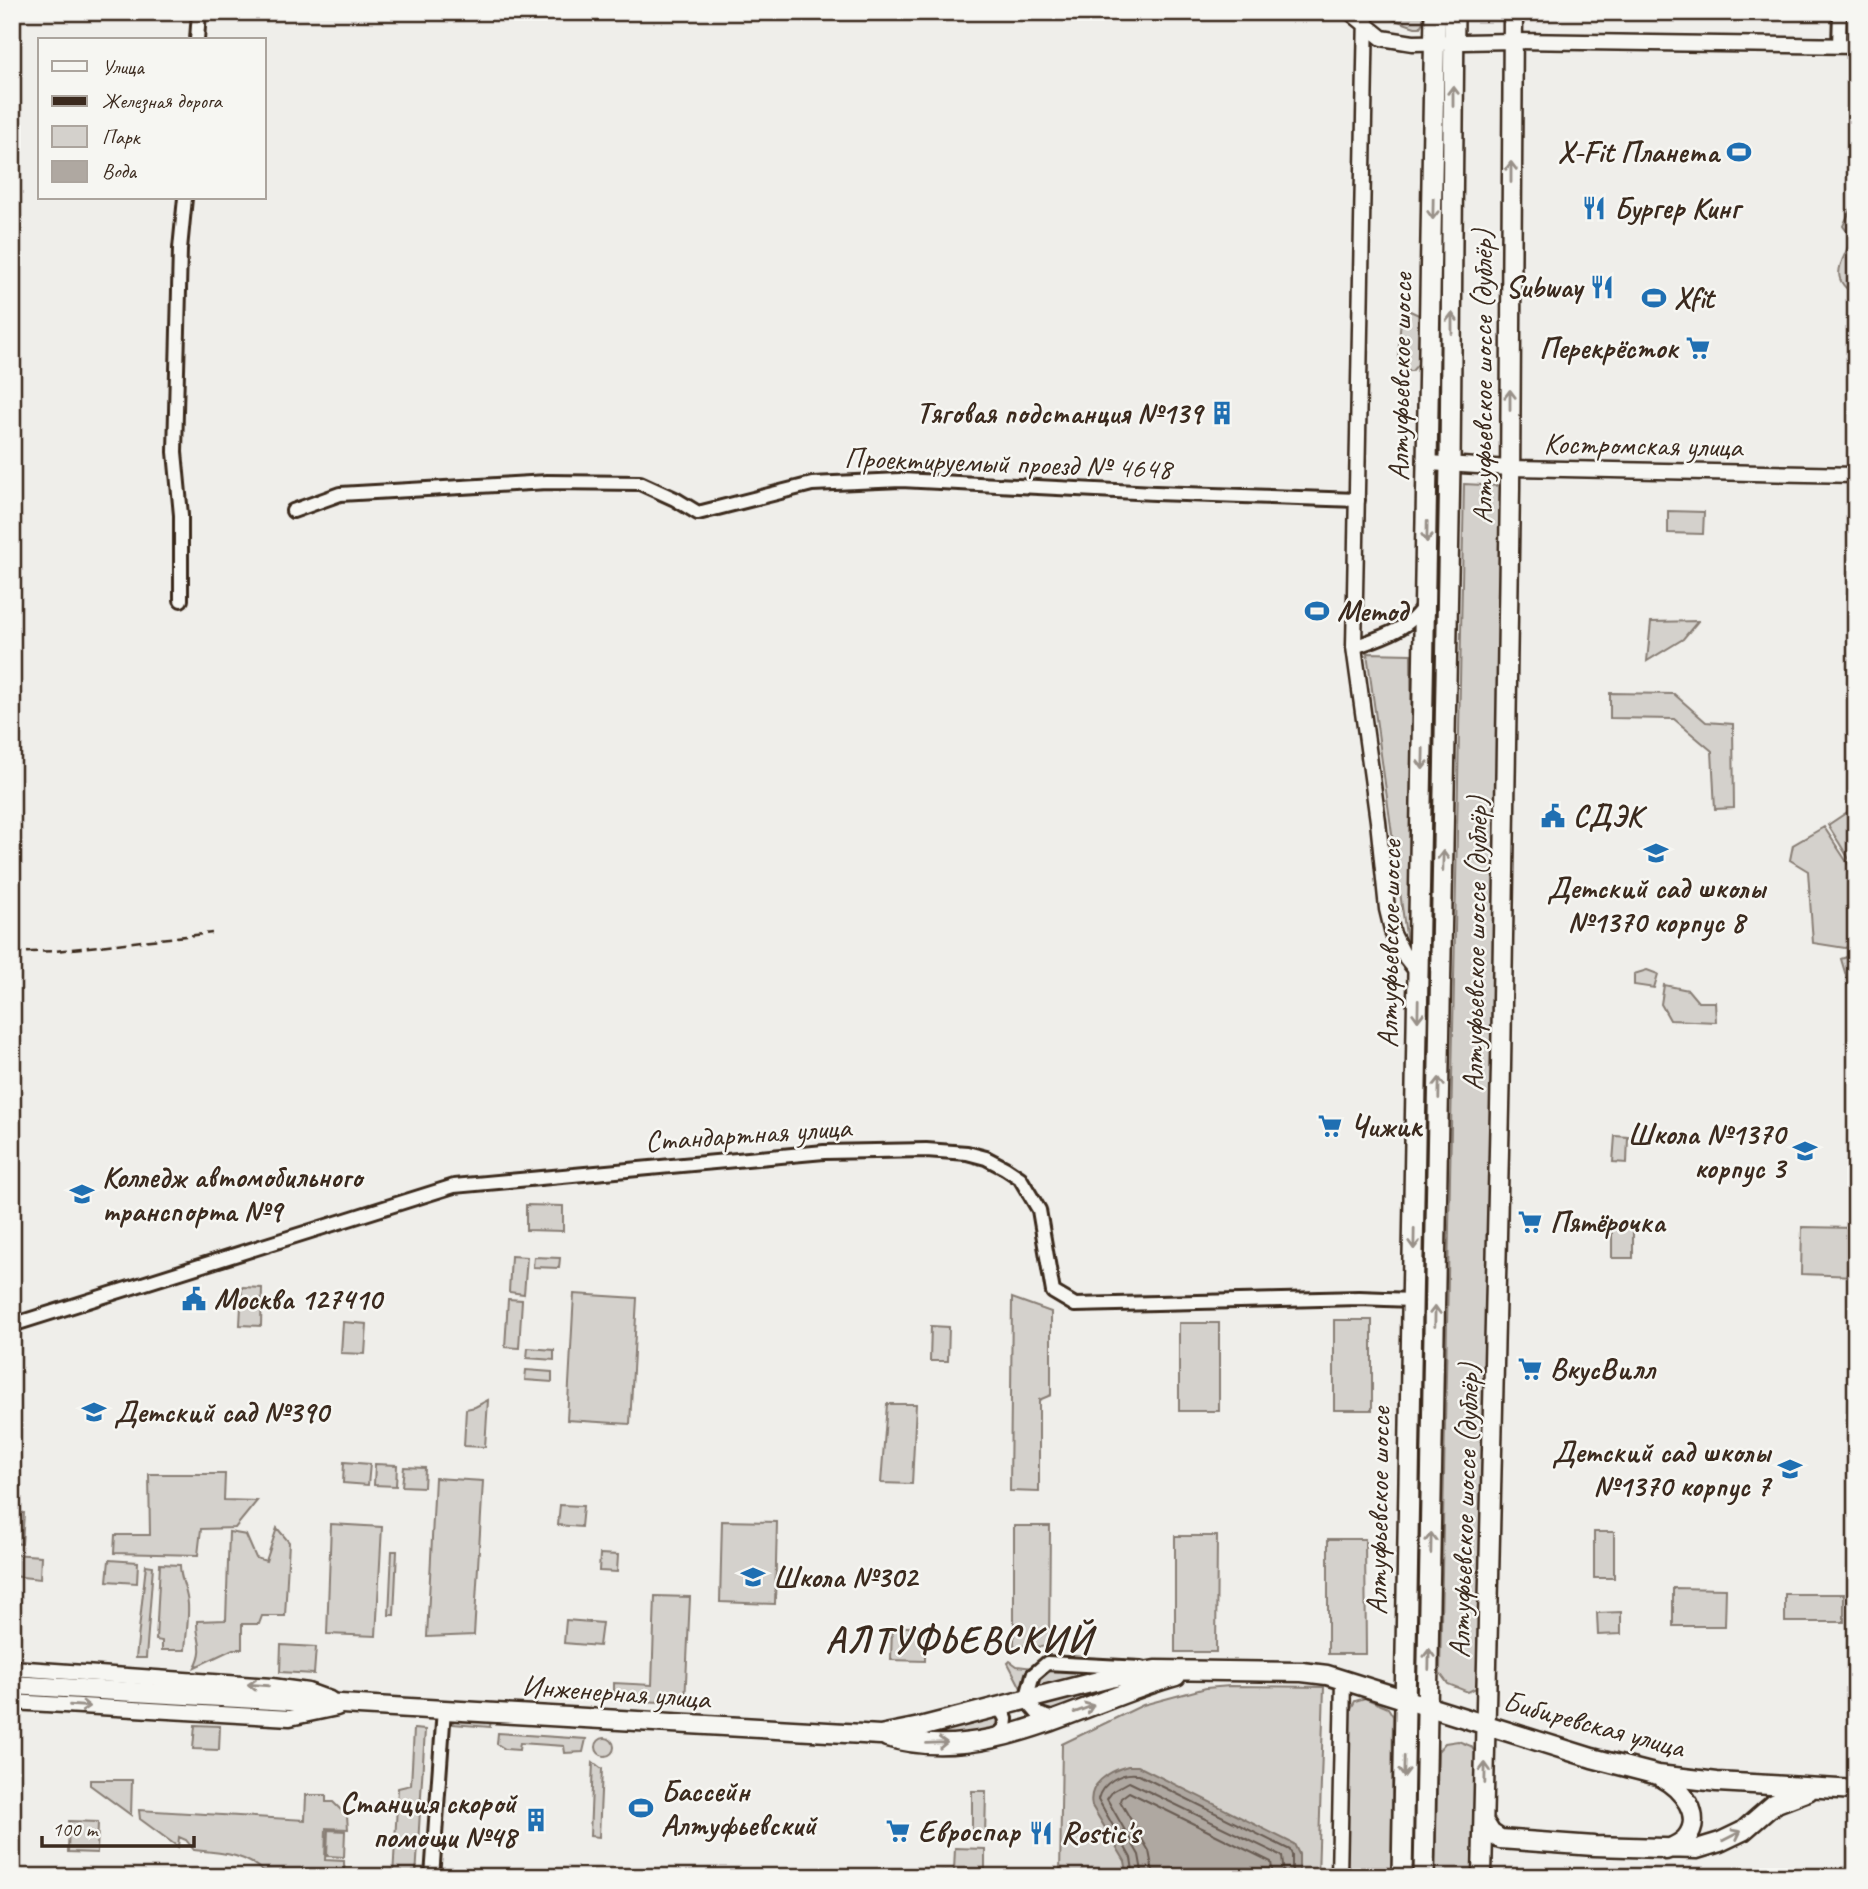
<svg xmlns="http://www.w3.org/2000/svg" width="1868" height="1889" font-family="Caveat,sans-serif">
	<rect width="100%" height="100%" fill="#efeeea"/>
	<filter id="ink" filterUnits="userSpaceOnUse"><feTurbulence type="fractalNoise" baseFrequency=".0143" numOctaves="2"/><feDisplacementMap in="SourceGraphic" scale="14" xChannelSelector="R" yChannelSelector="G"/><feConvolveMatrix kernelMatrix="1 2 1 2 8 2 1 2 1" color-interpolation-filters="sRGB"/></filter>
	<g filter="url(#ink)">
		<!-- green -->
		<path fill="#d4d1cc" stroke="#887e75" stroke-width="2" d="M1378,12h45v10l-3,5h-5l-35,-12z
			M1856,205v90c-37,-20 -1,-45 -6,-60 -2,-3 -5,-6 -7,-9l9,-19z
			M1406,309l17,8 -4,46 -7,8h-5l-8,-7 -1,-5 3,-42z
			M1464,484l38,2 -23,1193 -3,9 -8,4 -20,-8 -8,-11z
			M1668,511l36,1 -1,22 -35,-1z
			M1698,621l-15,18 -36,22 4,-39z
			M1367,653l44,1 2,299 -5,-3z
			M1610,693l64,1 32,28 27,2 1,84 -19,1 -3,-58 -38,-32 -64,-1z
			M1849,811l7,11v48l-28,-45z
			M1824,827l32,49v68l-11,4 -32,-5 -5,-72 -18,-11 3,-15z
			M1856,954v29l-7,3 -8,-27z
			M1647,970l11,4 -4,14 -20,-3v-11z
			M1664,985l24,5 10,12h17l1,20 -46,-2 -9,-16z
			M1615,1136l13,1 -1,26 -14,-1z
			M526,1205l37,1v25l-37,-1z
			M1612,1227h21v31h-21z
			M1802,1227l54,1v48l-55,-2z
			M511,1256l16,1 -3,37 -15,-2z
			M534,1257l26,1 -1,10 -26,-1z
			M242,1287l20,1 -1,38 -21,-1z
			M574,1294l63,4 -7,126 -63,-4z
			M1012,1298l39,14v83l-12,5v92l-29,-1z
			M508,1299l14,1 -3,48 -14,-1z
			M1334,1320h38v90h-38z
			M343,1322l24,2 -2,30 -24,-1z
			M1179,1323h40v88h-40z
			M931,1326l18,1 -1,34h-18z
			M528,1348l26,2v10l-27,-2z
			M526,1370l26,2v10l-27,-2z
			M488,1400l-3,47 -21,-1 2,-37 9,-2z
			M887,1404h29l-4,80 -31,-1z
			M344,1462l26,2 -2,21 -25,-2z
			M375,1464l22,1 -1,21 -22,-1z
			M404,1467l21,1 -1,19 -22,-1z
			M149,1474h76l-1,26 33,1 -22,27 -34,1 -3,26 -84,-2 1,-18h35z
			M435,1478l48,3 -9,154 -47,2z
			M560,1505l23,1 -2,21 -23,-2z
			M12,1513h12l-2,31 -10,-1z
			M722,1521l55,1 -2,82 -55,-2z
			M331,1524l51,3 -6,109 -49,-2z
			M1014,1526h36l-1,121 -35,-1z
			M277,1528l12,14 -4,74h-23l-3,8h-17v25h-9l-38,18c11,-21 1,-26 2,-46l29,-1 3,-88 17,3 10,23 10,3z
			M1594,1532h20v46h-20z
			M1175,1536h42l-1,116h-41z
			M1328,1539h37l1,115h-38z
			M392,1551h5l-3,64h-5z
			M12,1554l29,2 -1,23 -28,-3z
			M600,1554l18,1 -1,17 -18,-1z
			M109,1560l29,2 -1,21 -30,-2z
			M160,1564l20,1c0,14 7,25 8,39 1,15 -2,31 -3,46h-23v-9l-6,-1z
			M146,1565l7,1 -7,92h-10z
			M1673,1588l53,1 -1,37h-52z
			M1785,1594h59v28h-59z
			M655,1596l35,1 -5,106 -71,-3v-17l38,2z
			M1621,1612v22l-23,1 -1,-22z
			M566,1620l36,3 -3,23 -35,-3z
			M892,1627h33v34l-34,-1z
			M281,1645l35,2 -2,27 -34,-2z
			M1010,1661l7,5 17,2 -12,22 -14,-27z
			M1056,1669l48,3 -70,18c1,-14 9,-17 22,-21z
			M1111,1685l2,4 -55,22h-9l-10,-6z
			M1230,1686l94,1 -6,190h-258l2,-133 81,-39 63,-17z
			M1365,1698l23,10 5,8 -2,161h-45l2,-163 7,-13z
			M989,1715l10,3 1,7c-14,15 -71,12 -91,9z
			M457,1718l34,1 -1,8 -39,-3z
			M195,1725l25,1 -1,24 -26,-1z
			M414,1729l11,1 -9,147h-23l5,-89 13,-3z
			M498,1733l88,6 -3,13 -18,1 -1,-7 -44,-3 -1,7 -14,-1 -8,-5z
			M596 1747a9 9 0 1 1 18 0a9 9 0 1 1-18 0Z
			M1458,1741l13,5 5,8 -2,123h-39l3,-126 7,-8z
			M593,1762l9,7 -3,68 -9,-1z
			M90,1780h42l-1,35 -41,-30z
			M972,1791h14l-1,46h-13z
			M306,1795h20v7h7l14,14 1,13 -22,-1 -1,32 19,1v13l-14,-1v4h-63c-15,-23 -48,-25 -73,-27l-8,-10 -7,-3 -1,10 -38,-28 -1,-9 166,10z
			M69,1821l29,1 -1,31 -29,-1z
			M328,1830l17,1 -1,26 -17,-1z
			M955,1848l30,1v28h-73v-5l42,-1z"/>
		<!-- water -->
		<path fill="#afa8a1" stroke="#81766d" stroke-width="2" d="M1128,1766h10l156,78 5,10v23h-171l-3,-16 -33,-55c-5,-22 17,-35 36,-40z"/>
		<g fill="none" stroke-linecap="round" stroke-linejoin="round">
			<!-- shore -->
			<path stroke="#695c52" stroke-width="2" d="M1134,1877l-3,-19 -33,-59c4,-16 23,-27 39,-25l153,76 2,5v22
				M1143,1877l-4,-22 -32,-56 6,-8 16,-9 153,74 2,21
				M1154,1877l-5,-26 -29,-50 1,-3 8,-6 142,70 2,15"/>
			<!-- minor casing -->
			<g stroke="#3b2a1e" stroke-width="18">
				<path id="minor" d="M197,40l2,-28
					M1839,46l1,-34
					M293,511l47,-17 207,-12 93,1 35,16 23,14 114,-29 89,-4 254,13 203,7
					M181,600v-85l-6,-63 5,-203 5,-51
					M1354,647c25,-9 57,-18 70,-42
					M12,1325l442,-139 370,-34 102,-2 41,3 19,5 19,10 15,10 19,32 14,82 22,13 284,-7 53,2
					M992,1708l10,4 4,7 -1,9 -9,9
					M1054,1719l-16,-5 -12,-14 7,-25 14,-12 94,5
					M432,1877l12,-168"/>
			</g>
			<!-- tertiary casing -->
			<g stroke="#3b2a1e" stroke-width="19">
				<path id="tertiary" d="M1350,12l32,26 31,5 100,-2 343,5
					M1366,12l-12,635 24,174 9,88 6,25 10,20 16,20
					M1429,463l81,5 346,7
					M12,1668l260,18 36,5 22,8
					M12,1702l278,16 47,-10
					M1339,1877l4,-197"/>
			</g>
			<!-- secondary casing -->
			<g stroke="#3b2a1e" stroke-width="23">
				<path id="secondary" d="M12,1685l868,50 40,-8 190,-49 45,-8 147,2 25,3 265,83 66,17 59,7 139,8
					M887,1737c99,29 196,-35 289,-61
					M1662,1778c19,10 43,38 24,60 -5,6 -13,9 -20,12
					M1484,1822l7,11 9,6 94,7 103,3 23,-7 23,-11 31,-27 34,-13
					M1482,1877l19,-812 9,-577 3,-476"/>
			</g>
			<!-- primary casing -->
			<g stroke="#3b2a1e" stroke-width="24">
				<path id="primary" d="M1402,1877l33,-1865
					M1424,1877l26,-1412 4,-453"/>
			</g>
			<!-- minor -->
			<use href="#minor" stroke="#f6f6f2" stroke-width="12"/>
			<!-- tertiary -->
			<use href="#tertiary" stroke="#f6f6f2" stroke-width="14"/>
			<!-- secondary -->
			<use href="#secondary" stroke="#f6f6f2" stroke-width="18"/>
			<!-- primary -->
			<use href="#primary" stroke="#f6f6f2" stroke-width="19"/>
			<!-- rail -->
			<path stroke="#3b2a1e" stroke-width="2.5" stroke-dasharray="10 5" stroke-linecap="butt" d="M12,953l43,-2 157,-18"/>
		</g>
		<!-- one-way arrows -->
		<defs><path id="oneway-shaft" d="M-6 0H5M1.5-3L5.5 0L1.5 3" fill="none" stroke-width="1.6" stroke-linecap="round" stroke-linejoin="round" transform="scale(1.75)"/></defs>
		<g stroke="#989088">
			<use href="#oneway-shaft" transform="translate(1453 96) rotate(-90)"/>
			<use href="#oneway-shaft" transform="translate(1511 172) rotate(-90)"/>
			<use href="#oneway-shaft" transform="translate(1433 209) rotate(91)"/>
			<use href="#oneway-shaft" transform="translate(1452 323) rotate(-90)"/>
			<use href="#oneway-shaft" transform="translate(1510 400) rotate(-90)"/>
			<use href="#oneway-shaft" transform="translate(1427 532) rotate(91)"/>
			<use href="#oneway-shaft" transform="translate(1423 759) rotate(91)"/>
			<use href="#oneway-shaft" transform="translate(1443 861) rotate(-89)"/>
			<use href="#oneway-shaft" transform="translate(1418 1011) rotate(91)"/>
			<use href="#oneway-shaft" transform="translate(1439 1088) rotate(-89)"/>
			<use href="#oneway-shaft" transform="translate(1414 1239) rotate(91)"/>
			<use href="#oneway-shaft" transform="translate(1435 1316) rotate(-89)"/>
			<use href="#oneway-shaft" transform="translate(1431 1543) rotate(-89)"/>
			<use href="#oneway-shaft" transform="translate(1429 1659) rotate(-89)"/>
			<use href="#oneway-shaft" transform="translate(258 1685) rotate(-176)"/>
			<use href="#oneway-shaft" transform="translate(80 1706) rotate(4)"/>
			<use href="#oneway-shaft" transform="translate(1084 1709) rotate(-20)"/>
			<use href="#oneway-shaft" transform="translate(937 1743) rotate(-2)"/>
			<use href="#oneway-shaft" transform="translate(1404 1767) rotate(91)"/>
			<use href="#oneway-shaft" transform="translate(1485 1773) rotate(-89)"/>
			<use href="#oneway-shaft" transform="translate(1732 1836) rotate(-27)"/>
		</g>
	</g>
	<!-- icons -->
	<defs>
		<g id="stadium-bare" transform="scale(1.89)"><path d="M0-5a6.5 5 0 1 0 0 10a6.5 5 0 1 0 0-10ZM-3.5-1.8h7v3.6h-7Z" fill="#1f6fb2" stroke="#f6f6f2" stroke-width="2.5" paint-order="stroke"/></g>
		<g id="restaurant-bare" transform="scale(1.89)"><path d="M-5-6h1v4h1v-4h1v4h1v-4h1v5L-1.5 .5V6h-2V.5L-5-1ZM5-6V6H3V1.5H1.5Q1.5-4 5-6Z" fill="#1f6fb2" stroke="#f6f6f2" stroke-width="2.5" paint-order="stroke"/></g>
		<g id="supermarket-bare" transform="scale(1.89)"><path d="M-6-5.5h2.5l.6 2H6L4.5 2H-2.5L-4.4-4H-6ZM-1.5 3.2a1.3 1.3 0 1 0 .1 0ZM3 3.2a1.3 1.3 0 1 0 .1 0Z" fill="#1f6fb2" stroke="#f6f6f2" stroke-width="2.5" paint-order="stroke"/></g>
		<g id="building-bare" transform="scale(1.89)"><path d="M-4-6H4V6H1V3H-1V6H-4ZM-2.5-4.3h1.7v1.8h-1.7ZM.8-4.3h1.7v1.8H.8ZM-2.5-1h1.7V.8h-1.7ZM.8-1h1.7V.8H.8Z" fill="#1f6fb2" stroke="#f6f6f2" stroke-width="2.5" paint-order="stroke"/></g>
		<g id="civic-bare" transform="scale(1.89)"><path d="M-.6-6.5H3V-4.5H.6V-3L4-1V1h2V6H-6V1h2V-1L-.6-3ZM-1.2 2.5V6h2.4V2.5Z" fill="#1f6fb2" stroke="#f6f6f2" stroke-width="2.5" paint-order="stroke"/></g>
		<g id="school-bare" transform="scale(1.89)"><path d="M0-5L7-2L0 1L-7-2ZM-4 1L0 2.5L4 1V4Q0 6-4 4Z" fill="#1f6fb2" stroke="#f6f6f2" stroke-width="2.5" paint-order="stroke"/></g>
		<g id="university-bare" transform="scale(1.89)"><path d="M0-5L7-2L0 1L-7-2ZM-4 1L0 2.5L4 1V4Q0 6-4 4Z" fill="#1f6fb2" stroke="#f6f6f2" stroke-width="2.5" paint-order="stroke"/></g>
	</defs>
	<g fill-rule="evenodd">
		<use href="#stadium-bare" x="1739" y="152"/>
		<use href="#restaurant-bare" x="1594" y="208"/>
		<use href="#restaurant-bare" x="1602" y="287"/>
		<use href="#stadium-bare" x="1654" y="298"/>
		<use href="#supermarket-bare" x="1698" y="348"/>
		<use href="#building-bare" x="1222" y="413"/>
		<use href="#stadium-bare" x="1317" y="611"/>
		<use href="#civic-bare" x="1553" y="816"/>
		<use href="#school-bare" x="1656" y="853"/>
		<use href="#supermarket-bare" x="1330" y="1126"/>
		<use href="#school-bare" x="1805" y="1151"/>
		<use href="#university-bare" x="82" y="1194"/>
		<use href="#supermarket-bare" x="1530" y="1222"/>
		<use href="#civic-bare" x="194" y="1299"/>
		<use href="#supermarket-bare" x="1530" y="1369"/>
		<use href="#school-bare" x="94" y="1412"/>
		<use href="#school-bare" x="1790" y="1469"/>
		<use href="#school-bare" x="753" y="1577"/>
		<use href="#stadium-bare" x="641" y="1808"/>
		<use href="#building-bare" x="536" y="1820"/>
		<use href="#supermarket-bare" x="898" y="1831"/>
		<use href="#restaurant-bare" x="1041" y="1833"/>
	</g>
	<g text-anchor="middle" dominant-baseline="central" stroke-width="5" stroke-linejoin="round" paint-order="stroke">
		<!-- poi labels -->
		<g font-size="30" font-weight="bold" fill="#3b2a1e" stroke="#f6f6f2" text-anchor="start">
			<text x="1719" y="152" text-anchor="end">X-Fit Планета</text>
			<text x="1614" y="208">Бургер Кинг</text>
			<text x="1582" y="287" text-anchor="end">Subway</text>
			<text x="1674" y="298">Xfit</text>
			<text x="1678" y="348" text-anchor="end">Перекрёсток</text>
			<text x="1202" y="413" text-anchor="end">Тяговая подстанция №139</text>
			<text x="1337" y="611">Метод</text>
			<text x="1573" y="816">СДЭК</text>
			<text x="1656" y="888" text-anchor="middle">Детский сад школы<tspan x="1656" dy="34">№1370 корпус 8</tspan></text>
			<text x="1350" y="1126">Чижик</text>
			<text x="1785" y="1134" text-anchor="end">Школа №1370<tspan x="1785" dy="34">корпус 3</tspan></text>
			<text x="102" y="1177">Колледж автомобильного<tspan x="102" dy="34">транспорта №9</tspan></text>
			<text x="1550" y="1222">Пятёрочка</text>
			<text x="214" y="1299">Москва 127410</text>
			<text x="1550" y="1369">ВкусВилл</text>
			<text x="114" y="1412">Детский сад №390</text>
			<text x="1770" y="1452" text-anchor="end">Детский сад школы<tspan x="1770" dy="34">№1370 корпус 7</tspan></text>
			<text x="773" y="1577">Школа №302</text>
			<text x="661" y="1791">Бассейн<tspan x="661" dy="34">Алтуфьевский</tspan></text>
			<text x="516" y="1803" text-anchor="end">Станция скорой<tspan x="516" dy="34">помощи №48</tspan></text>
			<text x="918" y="1831">Евроспар</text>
			<text x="1061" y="1833">Rostic's</text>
		</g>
		<!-- street labels -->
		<g font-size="30" fill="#3b2a1e" stroke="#f6f6f2">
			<text transform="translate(1400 377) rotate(-89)">Алтуфьевское шоссе</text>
			<text transform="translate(1482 377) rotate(-90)">Алтуфьевское шоссе (дублёр)</text>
			<text transform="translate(1643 445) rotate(1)">Костромская улица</text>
			<text transform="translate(1008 463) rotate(2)">Проектируемый проезд № 4648</text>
			<text transform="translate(1389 944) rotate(-89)">Алтуфьевское шоссе</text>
			<text transform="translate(1475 944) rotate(-89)">Алтуфьевское шоссе (дублёр)</text>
			<text transform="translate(748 1134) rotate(-4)">Стандартная улица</text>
			<text transform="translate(1378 1511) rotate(-89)">Алтуфьевское шоссе</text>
			<text transform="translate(1464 1511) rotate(-88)">Алтуфьевское шоссе (дублёр)</text>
			<text transform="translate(616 1692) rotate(4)">Инженерная улица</text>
			<text transform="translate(1594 1724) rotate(15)">Бибиревская улица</text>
		</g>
		<!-- district labels -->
		<g font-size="37" font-weight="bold" letter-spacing="2" fill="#3b2a1e" stroke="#f6f6f2">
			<text x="959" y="1639">АЛТУФЬЕВСКИЙ</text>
		</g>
	</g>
	<!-- margin -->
	<rect width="1868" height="1889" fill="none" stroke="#f6f6f2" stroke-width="42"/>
	<rect x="21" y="21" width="1826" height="1847" fill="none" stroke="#3b2a1e" stroke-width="2.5" filter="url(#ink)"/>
	<!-- legend -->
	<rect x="38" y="38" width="228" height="161" fill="#f6f6f2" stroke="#aba49d" stroke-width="2"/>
	<rect x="52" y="61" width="35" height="10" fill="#f6f6f2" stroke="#aba49d" stroke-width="2"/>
	<text x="102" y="74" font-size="21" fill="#3b2a1e">Улица</text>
	<rect x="52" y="96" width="35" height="10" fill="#3b2a1e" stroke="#aba49d" stroke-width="2"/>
	<text x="102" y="108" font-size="21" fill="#3b2a1e">Железная дорога</text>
	<rect x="52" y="126" width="35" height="21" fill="#d4d1cc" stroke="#aba49d" stroke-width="2"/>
	<text x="102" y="144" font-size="21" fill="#3b2a1e">Парк</text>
	<rect x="52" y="161" width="35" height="21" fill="#afa8a1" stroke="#aba49d" stroke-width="2"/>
	<text x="102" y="178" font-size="21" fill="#3b2a1e">Вода</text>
	<!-- scale -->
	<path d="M42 1836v10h152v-10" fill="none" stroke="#3b2a1e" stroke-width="3.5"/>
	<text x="52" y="1836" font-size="21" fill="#3b2a1e" stroke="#f6f6f2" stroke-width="5" paint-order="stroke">100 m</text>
</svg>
